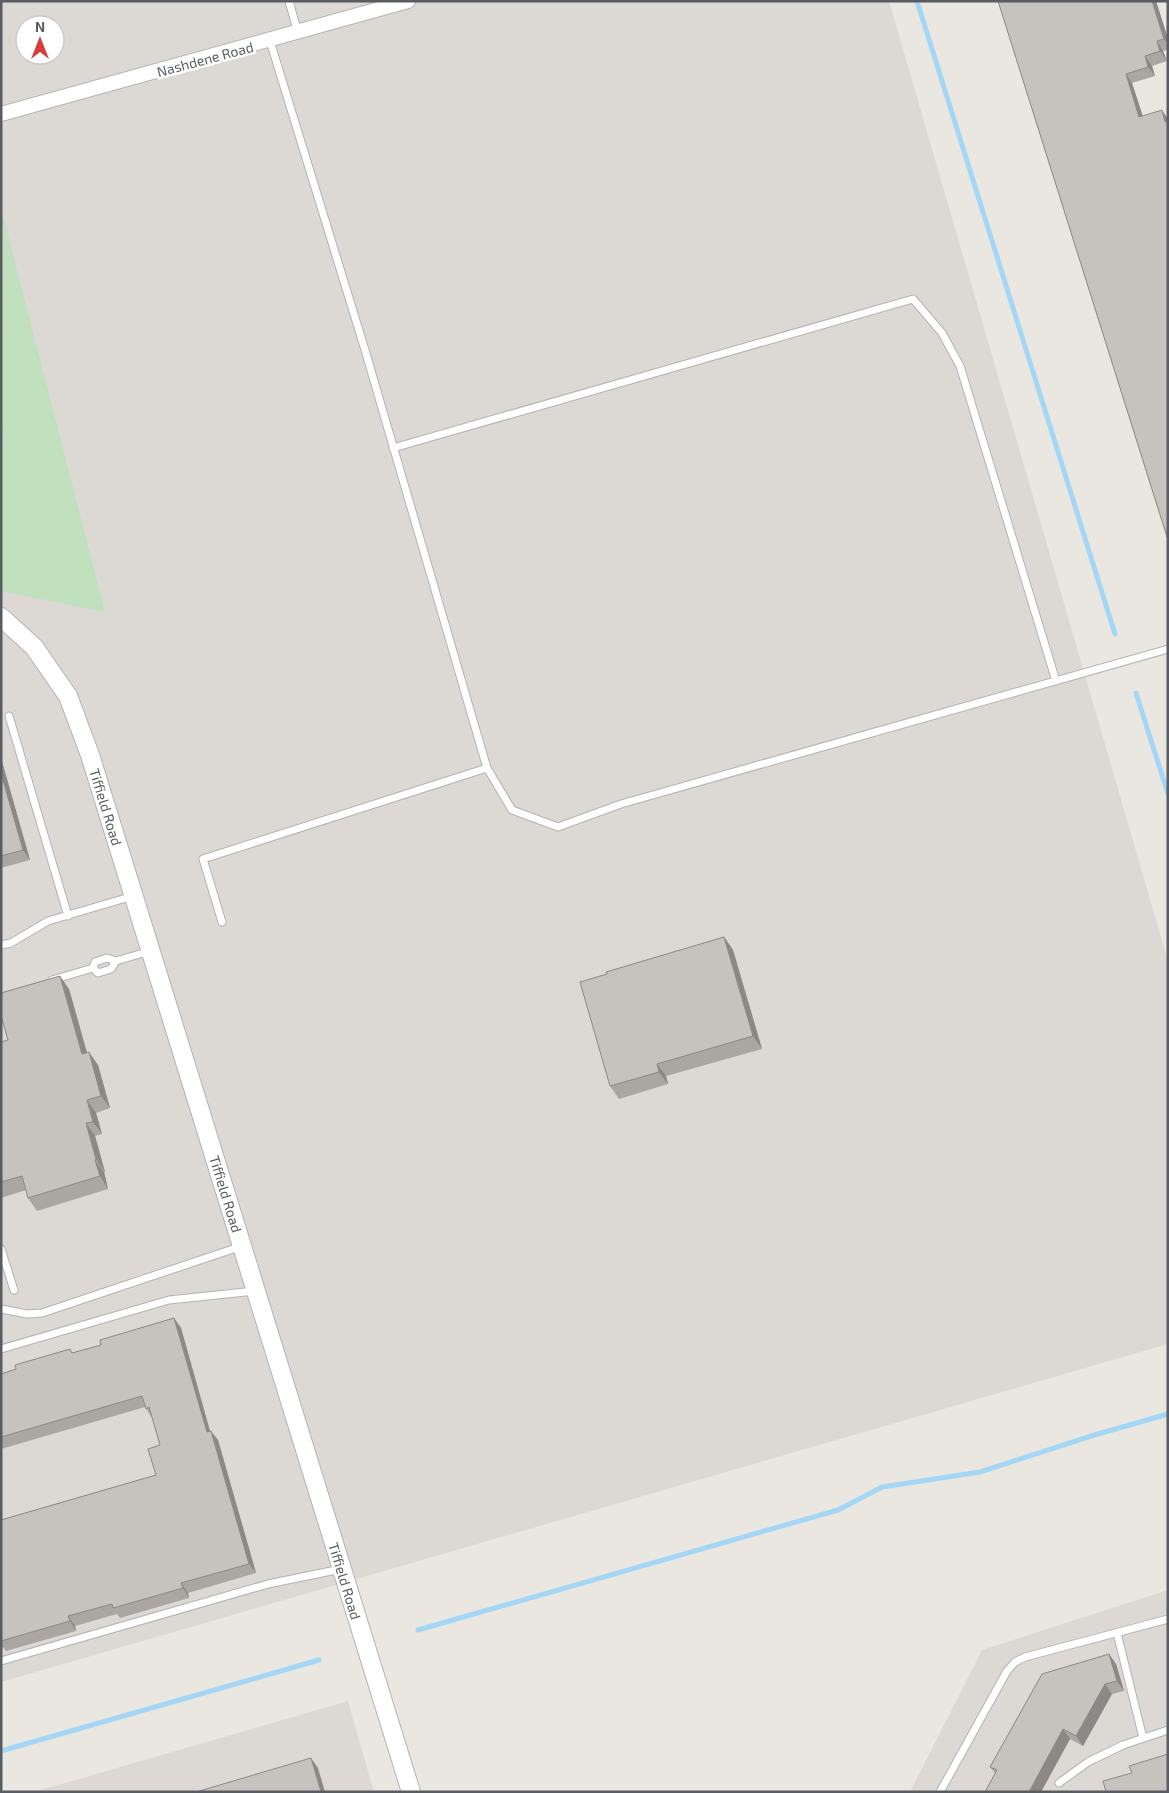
<svg xmlns="http://www.w3.org/2000/svg" width="1169" height="1793" font-family="'Exo 2',sans-serif">
	<rect width="100%" height="100%" fill="#eae7e0"/>
	<!-- industrial -->
	<path fill="#dcd9d5" fill-rule="evenodd" d="M1,1h888l279,960v383l-1167,338zM25,25h30v30h-30z
		M1168,1590v202h-258l72,-142z
		M348,1701l26,91h-340z"/>
	<!-- green -->
	<path fill="#c0e0be" d="M1,208l104,404 -104,-21v-151l3,-1 -3,-11z"/>
	<g fill="none" stroke-linecap="round" stroke-linejoin="round">
		<!-- stream -->
		<path stroke="#a4d7f6" stroke-width="5" d="M917,1l198,633
			M1136,693l32,101
			M418,1630l420,-120 44,-23 98,-15 111,-36 77,-22
			M1,1751l318,-91"/>
		<!-- service casing -->
		<g stroke="#b1b3b7" stroke-width="9">
			<path id="service" d="M289,1l9,32
				M270,41l95,309 122,418
				M393,448l520,-149 29,34 18,33 96,315
				M9,716l59,200
				M222,922l-19,-63 284,-91 25,42 46,17 63,-23 547,-155
				M1,945l10,-2 37,-22 85,-25
				M116,961l34,-10
				M52,980l41,-12 2,-6 12,-4 9,3 -5,8 -13,4 -5,-5
				M1,1249l13,41
				M1,1309l26,5 15,-1 200,-67
				M1,1349l168,-49 86,-9
				M1117,1633l26,105
				M1,1661l267,-77 73,-15
				M1059,1783l29,-21 35,-17 45,-15
				M940,1792l67,-121 8,-9 10,-5 143,-38"/>
		</g>
		<!-- minor casing -->
		<g stroke="#b1b3b7" stroke-width="16">
			<path id="minor" d="M1,114l407,-113"/>
		</g>
		<!-- tertiary casing -->
		<g stroke="#b1b3b7" stroke-width="20">
			<path id="tertiary" d="M1,617l33,30 34,49 22,59 321,1037"/>
		</g>
		<!-- service -->
		<use href="#service" stroke="#fff" stroke-width="7"/>
		<!-- minor -->
		<use href="#minor" stroke="#fff" stroke-width="14"/>
		<!-- tertiary -->
		<use href="#tertiary" stroke="#fff" stroke-width="18"/>
	</g>
	<!-- wall -->
	<path fill="#aaa7a3" d="M998,1h158l12,38v11l-5,1 4,10 -15,5 3,10 -23,7 11,33 25,424z
		M1,758l29,102 -29,8z
		M724,937l9,13 29,99 -96,27 2,8 -49,15 -9,-13 -3,-112z
		M69,989l18,64 11,12 12,43 -14,5 6,21 -7,2 10,36h-1l4,17 -71,22 -9,-13 -2,-8 -25,8v-156l7,-2z
		M174,1318l7,10 29,103 8,9 38,133 -68,20 1,5 -69,20 -3,-4 -42,12 1,5 -70,20 -3,-4 -2,1v-128l155,-45 4,-30 -8,-27 -7,-11 -144,42v-75l100,-29z
		M1109,1654l7,10 8,27 -12,3 -29,52 -13,-7 -29,53h-56l10,-19 -5,-6z"/>
	<!-- shaded-wall -->
	<path fill="#8b8885" d="M1152,1h4l12,38v5l-4,-5z
		M1157,41l6,10 4,10 -7,-10z
		M1145,56l7,10 3,10 -7,-9z
		M1126,74l6,9 14,44 -7,-10z
		M1162,110l6,9v6l-3,-3z
		M1,758l29,102 -7,-10 -22,-77z
		M724,937l9,13 29,99 -9,-13z
		M60,976l9,13 22,78 -9,-13z
		M89,1052l9,13 12,43 -9,-12z
		M657,1064l9,12 2,8 -9,-12z
		M87,1100l9,13 6,21 -9,-12z
		M86,1123l9,13 10,36 -9,-13z
		M95,1160l9,12 4,17 -8,-13z
		M174,1318l7,10 32,114 -6,-10z
		M211,1431l7,9 38,133 -7,-9z
		M181,1583l7,10 1,5 -6,-10z
		M68,1616l7,10 1,5 -6,-10z
		M1109,1654l7,10 8,27 -7,-10z
		M1105,1684l7,10 -29,52 -7,-10z
		M1063,1729l7,10 -29,53h-12z
		M311,1758l7,10 7,24h-4z"/>
	<!-- building -->
	<path fill="#c6c2be" stroke="#8b8885" d="M998,1h154l12,38 -7,2 3,10 -15,5 3,11 -22,7 13,43 23,-7 3,12 3,-1v419z
		M1,773l22,77 -22,6z
		M724,937l29,99 -96,28 2,8 -49,14 -30,-104 27,-8 -1,-2z
		M60,976l22,78 7,-2 12,44 -14,4 6,22 -7,1 10,36 -1,1 5,16 -72,22 -6,-22 -21,6v-140l7,-2 -7,-25v-22z
		M174,1318l33,114 4,-1 38,133 -68,19 2,5 -70,20 -1,-4 -44,12 2,5 -69,20v-121l155,-45 -8,-26 12,-4 -11,-38 -3,2 -4,-13 -141,41v-63l15,-5 -1,-4 55,-16 2,4 29,-8 -1,-5z
		M1109,1654l8,27 -12,3 -29,52 -13,-7 -34,63h-44l12,-22 -7,-3 52,-93z
		M1168,1754v38h-62l-3,-11 29,-8 -3,-7z
		M311,1758l10,34h-125z"/>
	<g text-anchor="middle" dominant-baseline="central" stroke-width="5" stroke-linejoin="round" paint-order="stroke">
		<!-- street labels -->
		<g font-size="14" fill="#595c60" stroke="#fff">
			<text transform="translate(205 59) rotate(-15)">Nashdene Road</text>
			<text transform="translate(106 807) rotate(73)">Tiffield Road</text>
			<text transform="translate(226 1194) rotate(73)">Tiffield Road</text>
			<text transform="translate(345 1581) rotate(73)">Tiffield Road</text>
		</g>
	</g>
	<!-- border -->
	<rect width="1169" height="1793" fill="none" stroke="#595c60" stroke-width="5"/>
	<!-- north arrow -->
	<g transform="translate(40 40)"><circle r="24" fill="#ffffff" stroke="#bdbebf"/>
	<path d="M0-4L9 19L0 12L-9 19Z" fill="#d73c39"/>
	<text y="-8" font-size="14" font-weight="bold" text-anchor="middle" fill="#595c60">N</text>
	</g>
</svg>
